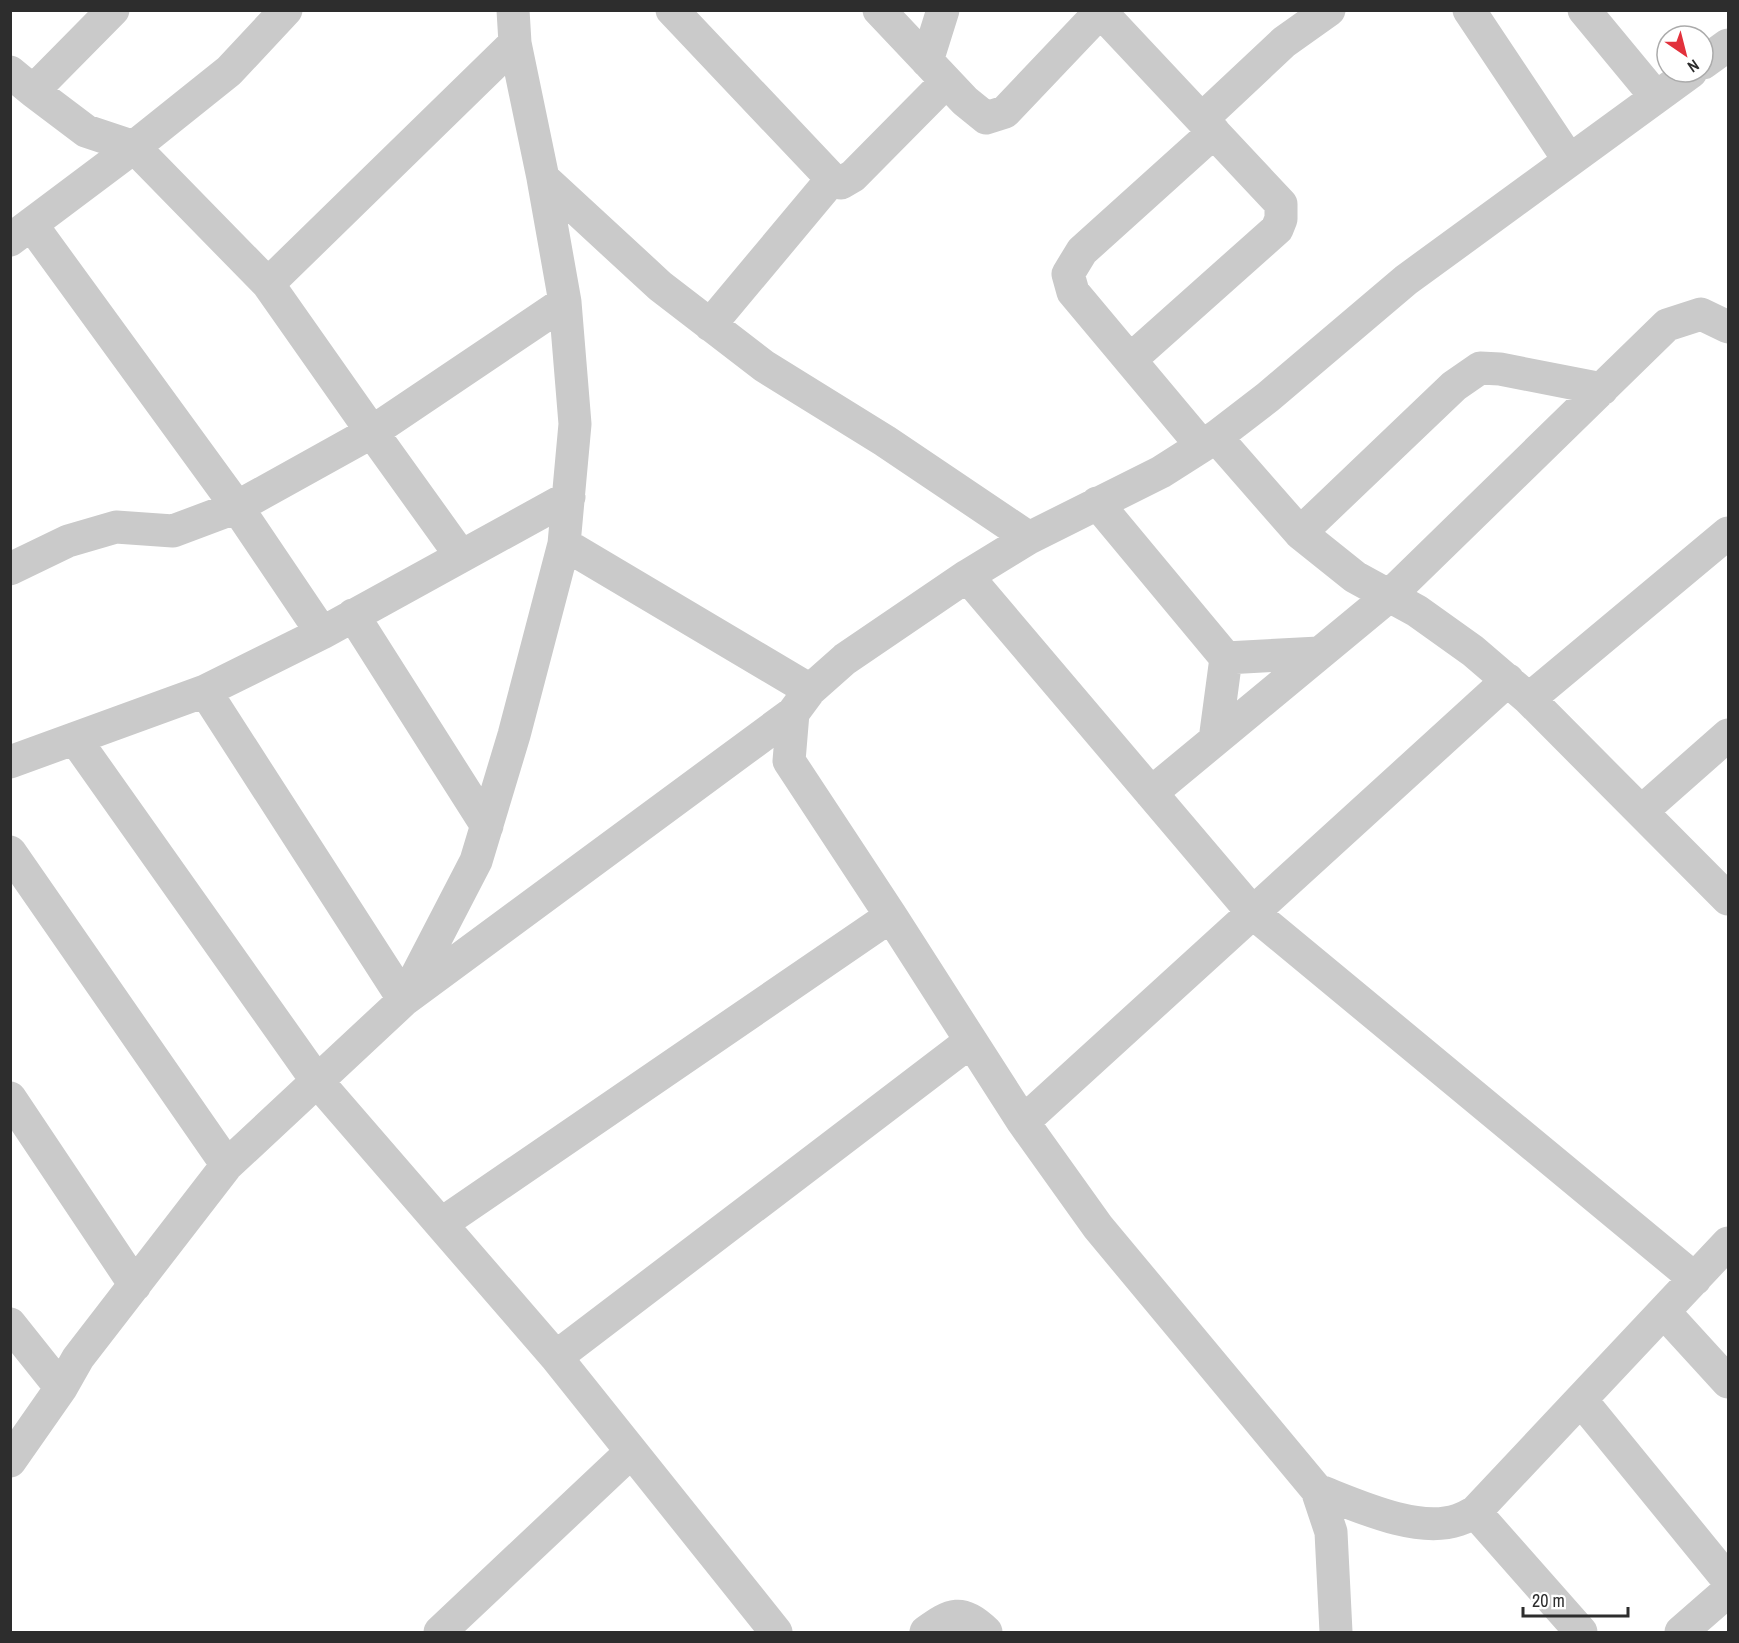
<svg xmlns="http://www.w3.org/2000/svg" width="1739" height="1643" font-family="'Archivo Narrow',sans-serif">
	<rect width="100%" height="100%" fill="#fff"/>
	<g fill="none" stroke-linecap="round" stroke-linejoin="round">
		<!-- minor -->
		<path stroke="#cacaca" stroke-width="33" d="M672,10l160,169 9,4 12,-7 93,-94
			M879,10l86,91 21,17 19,-6 97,-102
			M1099,10l182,194v15l-4,10 -147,131
			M1469,10l100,150
			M1584,10l72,87
			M927,61l16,-51
			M1703,63l25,-18
			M10,72l23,19 53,40 48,16 134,137 104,148 89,124
			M33,91l80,-81
			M1202,119l82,-77 45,-32
			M543,178l117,108 104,80 121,75 144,97
			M31,224l206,283 85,126
			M10,240l124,-93 95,-76 57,-61
			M268,284l247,-241
			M710,325l122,-146
			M1216,437l84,96 55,44 62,34 56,40 56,48 199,200
			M1202,446l-129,-154 -5,-18 14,-23 132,-119
			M1097,503l129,155 -11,82
			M1300,533l154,-147 26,-18 20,1 102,20
			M564,544l246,146
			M10,569l58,-28 48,-14 57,4 64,-24 135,-75 193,-130
			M967,576l286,337 442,366
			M353,615l134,211
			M1226,658l93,-5
			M205,691l199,309 389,-287
			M1529,699l199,-166
			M75,739l242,342 239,276 220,275
			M10,762l195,-71 117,-58 247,-136
			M1151,793l238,-197 278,-271 34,-11 27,13
			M1642,811l86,-76
			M10,852l217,313
			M10,1098l125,187
			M1023,1122l485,-442
			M441,1224l450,-308
			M1664,1312l64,70
			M10,1324l51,64
			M556,1357l415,-316
			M1581,1400l147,180
			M10,1461l51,-73 17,-30 149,-193 177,-165 72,-139 38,-126 50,-191 11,-120 -10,-122 -22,-124 -28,-135 -2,-33
			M1317,1490c39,15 100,44 141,30 6,-2 12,-5 17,-8l253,-269
			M1475,1512l106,120
			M440,1632l191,-180
			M926,1632c25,-18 36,-24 60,0
			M1336,1632l-5,-100 -14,-42 -219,-263 -75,-105 -132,-206 -102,-155 4,-48 17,-23 35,-31 122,-83 62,-38 132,-66 55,-35 52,-40 138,-117 285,-208
			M1681,1632l47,-41"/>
	</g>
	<!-- border -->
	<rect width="1739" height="1643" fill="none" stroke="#2d2d2d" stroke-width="24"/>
	<!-- north arrow -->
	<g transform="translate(1685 54) rotate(145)"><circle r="28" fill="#ffffff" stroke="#ababab" stroke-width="1.5"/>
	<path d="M0-4.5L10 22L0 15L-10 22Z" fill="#e2313c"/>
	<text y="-9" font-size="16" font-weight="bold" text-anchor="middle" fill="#2d2d2d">N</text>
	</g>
	<!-- scale -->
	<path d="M1523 1607v9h105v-9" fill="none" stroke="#2d2d2d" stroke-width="3"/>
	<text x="1532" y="1607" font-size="18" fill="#2d2d2d" stroke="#ffffff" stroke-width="4.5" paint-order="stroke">20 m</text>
</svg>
